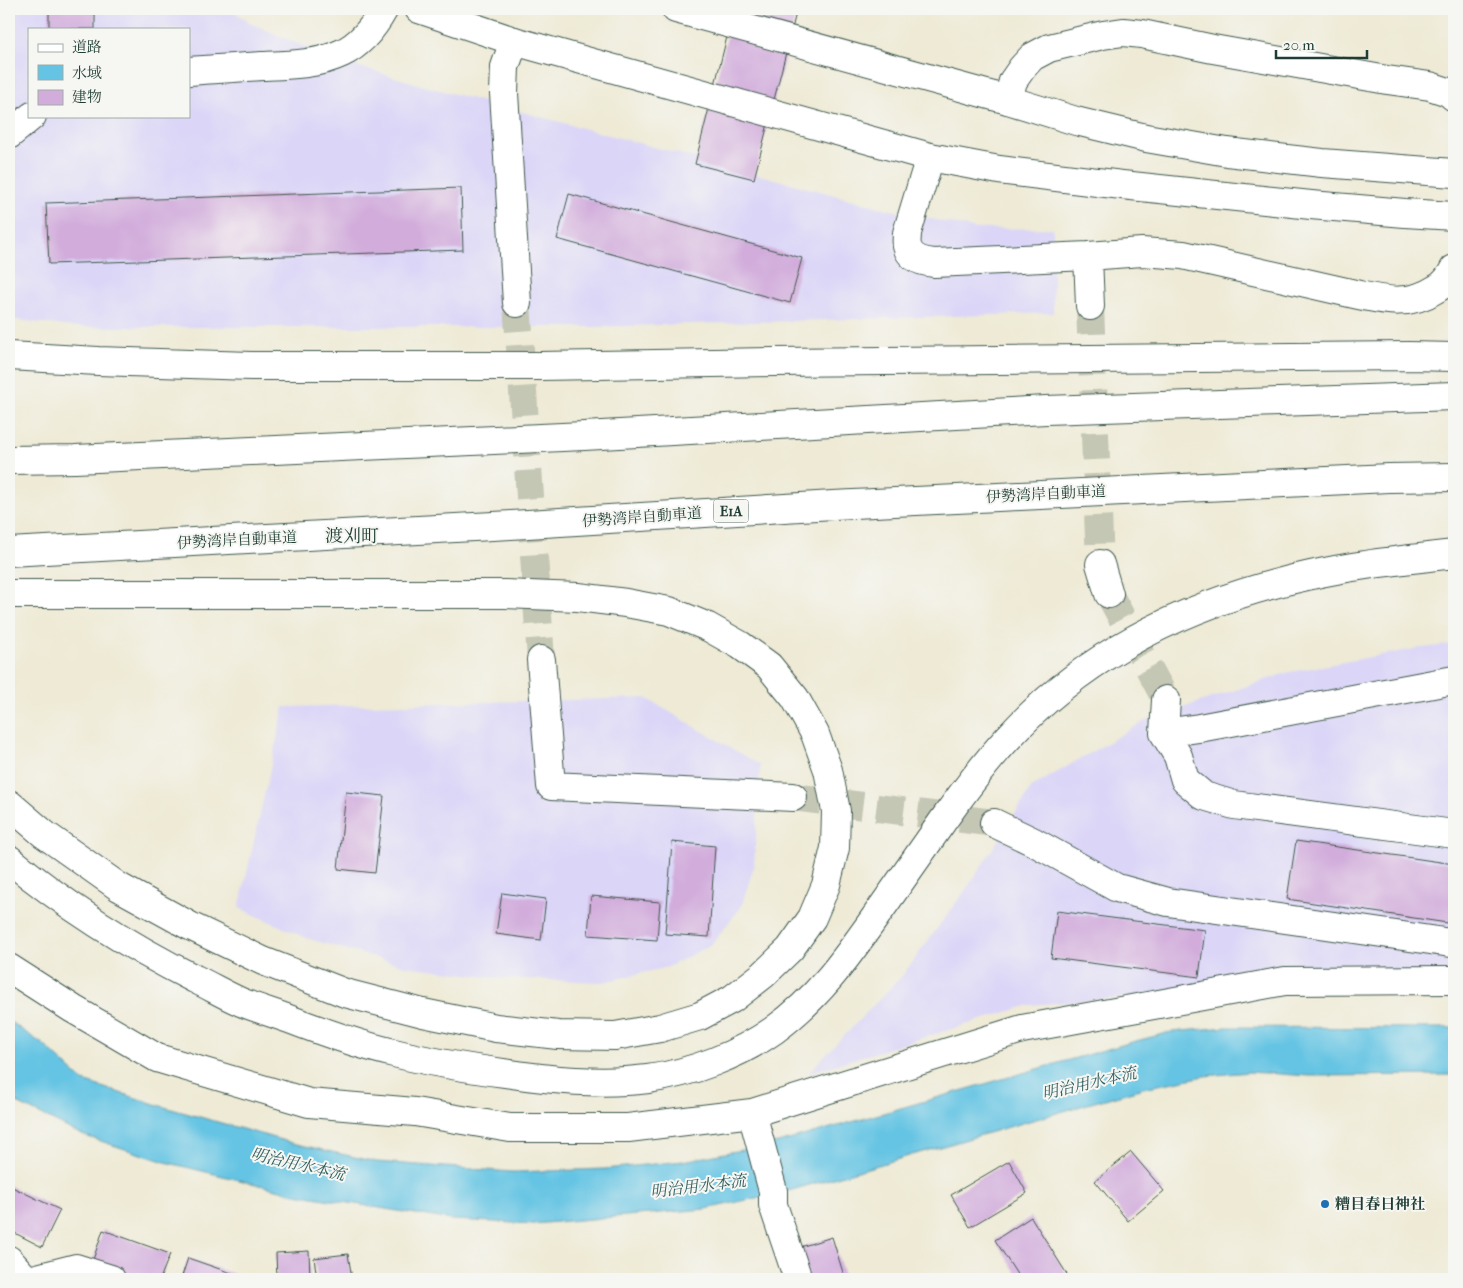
<svg xmlns="http://www.w3.org/2000/svg" width="1463" height="1288" font-family="'IM FELL French Canon','Noto Serif JP',serif">
	<rect width="100%" height="100%" fill="#f6f6f2"/>
	<filter id="ink" filterUnits="userSpaceOnUse"><feTurbulence type="fractalNoise" baseFrequency=".02" numOctaves="2"/><feDisplacementMap in="SourceGraphic" scale="10" xChannelSelector="R" yChannelSelector="G"/><feConvolveMatrix kernelMatrix="1 2 1 2 8 2 1 2 1" color-interpolation-filters="sRGB"/></filter>
	<filter id="wash" filterUnits="userSpaceOnUse"><feTurbulence type="fractalNoise" baseFrequency=".0096" numOctaves="4" result="noise"/><feDisplacementMap in="SourceGraphic" scale="20" xChannelSelector="R" yChannelSelector="G"/><feGaussianBlur stdDeviation="1.12" result="paint"/><feColorMatrix in="noise" values="0 0 0 0 0 0 0 0 0 0 0 0 0 0 0 0 0 1.4 0 .05"/><feComposite in="paint" operator="in"/></filter>
	<g filter="url(#wash)">
		<rect width="100%" height="100%" fill="#eeead5"/>
		<!-- built -->
		<path fill="#dbd6f7" fill-rule="evenodd" d="M9,9h221l22,15 81,35 95,28 459,122 90,20 76,-1v85l-461,14h-519l-64,-8zM29,29h160v87h-160z
			M1454,644v344l-280,6 -144,11 -222,68 94,-97 70,-95 60,-94 114,-67 143,-48 125,-23z
			M646,698l114,67 -6,101 -13,41 -30,38 -43,22 -65,15 -106,-4 -92,-12 -96,-27 -70,-31 45,-201z"/>
		<!-- water -->
		<path fill="#65c4e3" stroke="#42808c" d="M9,1021l35,24 39,36 78,25 131,37 85,19 136,10 92,-3 78,-8 95,-18 354,-101 39,-10 55,-5 228,1v47l-145,1 -60,-4 -44,4 -62,12 -351,102 -86,19 -172,15 -82,-4 -151,-25 -136,-33 -83,-27 -73,-36z"/>
		<g id="blocks">
			<!-- building -->
			<path fill="#d2addc" d="M49,9h46v20h-46z
				M734,9h63l-43,170 -59,-15z
				M461,188l2,62 -414,14 -3,-61z
				M569,194l233,64 -12,45 -233,-64z
				M346,792l38,4 -9,77 -37,-4z
				M1296,841l158,23v60l-167,-25z
				M672,842l43,4 -6,91 -44,-3z
				M502,893l44,6 -5,41 -45,-6z
				M591,896l69,6 -3,38 -69,-5z
				M1057,911l148,19 -6,47 -148,-19z
				M1131,1152l33,39 -36,30 -33,-40z
				M1009,1161l18,32 -57,34 -19,-32z
				M10,1186l50,24 -18,37 -33,-17v-41z
				M1031,1217l39,62h-50l-25,-39z
				M103,1230l67,24 -10,25h-24l-44,-16z
				M832,1237l13,42h-41l-10,-30z
				M309,1251l1,28h-33l-1,-26z
				M348,1254l4,25h-35l-3,-21z
				M188,1258l46,16 -1,5h-52z"/>
		</g>
	</g>
	<g filter="url(#ink)">
		<use href="#blocks" fill-opacity="0" stroke="#3e574c" stroke-width="1"/>
		<g fill="none" stroke-linecap="round" stroke-linejoin="round">
			<!-- minor-tunnel -->
			<path stroke="#c5c7b5" stroke-width="28" stroke-dasharray="28 14" stroke-linecap="butt" d="M517,303l24,357
				M1090,306l10,258
				M1109,594l57,106
				M793,797l201,26"/>
			<!-- minor casing -->
			<g stroke="#3e574c" stroke-width="30">
				<path id="minor" d="M514,41l-9,26 -1,26 13,210
					M189,71c24,-2 49,-3 73,-5 27,-1 55,-1 80,-13 19,-9 32,-26 42,-44
					M1008,100l5,-19 9,-13 10,-11 17,-9 54,-13 20,-3 19,2 71,15 174,31 43,6 18,6 6,5
					M9,135l23,-19
					M930,157l-23,76c0,4 -1,10 0,13 3,13 17,16 27,17l154,-7 54,-4 41,3 176,40c28,6 51,11 77,-6 8,-4 14,-12 18,-20
					M1088,256l2,50
					M1100,564l9,30
					M541,660l10,126 242,11
					M1166,700l-2,33 35,-5 255,-48
					M1164,733l14,23 7,24 19,16 30,9 220,29
					M994,823l40,19 83,46 51,14 283,41
					M9,968l64,41 84,49 152,45 106,9 95,16h118l124,-15 270,-84 263,-48 169,-1
					M752,1113l21,78v14l25,74
					M9,1260l17,19
					M33,1279l43,-11 35,11"/>
			</g>
			<!-- highway casing -->
			<g stroke="#3e574c" stroke-width="30">
				<path id="highway" d="M419,9l95,32 416,116 69,13 123,15 189,20 94,8 49,3
					M676,9l332,91 68,21 70,17 81,14 95,11 132,10
					M9,356l89,5 153,5h289l234,-4 635,-6 45,1
					M9,460l66,-1 509,-23 462,-26 408,-14
					M9,552l519,-28 305,-19 556,-27 65,-1
					M9,594h496l73,3 48,6 43,8 39,16 32,18 29,21 26,32 20,36 13,36 8,41 -1,37 -9,37 -14,33 -22,31 -27,26 -31,24 -32,17 -40,12 -45,8 -57,-1 -62,-7 -73,-15 -78,-20 -82,-32 -73,-35 -71,-39 -75,-53 -35,-30
					M9,859c57,47 120,87 186,120 15,7 30,16 46,23 15,6 32,11 48,17 34,13 70,26 105,34 36,9 73,15 110,20 47,7 96,12 144,6 43,-6 91,-24 126,-49 44,-32 71,-70 102,-114 21,-30 42,-60 64,-91 21,-30 43,-60 68,-87 80,-88 188,-138 303,-163 47,-11 95,-15 143,-21"/>
			</g>
			<!-- minor -->
			<use href="#minor" stroke="#fff" stroke-width="28"/>
			<!-- highway -->
			<use href="#highway" stroke="#fff" stroke-width="28"/>
		</g>
	</g>
	<!-- markers -->
	<circle fill="#1f6fb2" stroke="#f6f6f2" stroke-width="2" cx="1325" cy="1204" r="5"/>
	<g text-anchor="middle" dominant-baseline="central" stroke-width="4" stroke-linejoin="round" paint-order="stroke">
		<!-- shield labels -->
		<rect fill="#f6f6f2" stroke="#60746d" stroke-width="1" x="713.5" y="499.5" width="35" height="23" rx="4"/>
		<g font-size="14" font-weight="bold" fill="#1f3d34">
			<text x="731" y="511">E1A</text>
		</g>
		<!-- street labels -->
		<g font-size="15" fill="#1f3d34" stroke="#f6f6f2">
			<text transform="translate(1046 494) rotate(-3)">伊勢湾岸自動車道</text>
			<text transform="translate(642 517) rotate(-4)">伊勢湾岸自動車道</text>
			<text transform="translate(237 540) rotate(-3)">伊勢湾岸自動車道</text>
		</g>
		<!-- poi labels -->
		<g font-size="15" font-weight="bold" fill="#1f3d34" stroke="#f6f6f2" text-anchor="start">
			<text x="1335" y="1204">糟目春日神社</text>
		</g>
		<!-- water labels -->
		<g font-size="16" font-style="italic" fill="#305f60" stroke="#f6f6f2">
			<text transform="translate(1089 1083) rotate(-13)">明治用水本流</text>
			<text transform="translate(298 1164) rotate(13)">明治用水本流</text>
			<text transform="translate(698 1186) rotate(-7)">明治用水本流</text>
		</g>
		<!-- quarter labels -->
		<g font-size="18" fill="#1f3d34" stroke="#f6f6f2">
			<text x="352" y="536">渡刈町</text>
		</g>
	</g>
	<!-- margin -->
	<rect width="1463" height="1288" fill="none" stroke="#f6f6f2" stroke-width="30"/>
	<!-- legend -->
	<rect x="28" y="28" width="162" height="90" fill="#f6f6f2" stroke="#a0aca6"/>
	<rect x="38" y="44" width="25" height="8" fill="#ffffff" stroke="#a0aca6"/>
	<text x="72" y="52" font-size="15" fill="#1f3d34">道路</text>
	<rect x="38" y="65" width="25" height="15" fill="#65c4e3" stroke="#a0aca6"/>
	<text x="72" y="78" font-size="15" fill="#1f3d34">水域</text>
	<rect x="38" y="90" width="25" height="15" fill="#d2addc" stroke="#a0aca6"/>
	<text x="72" y="102" font-size="15" fill="#1f3d34">建物</text>
	<!-- scale -->
	<path d="M1276 50v8h91v-8" fill="none" stroke="#1f3d34" stroke-width="2.5"/>
	<text x="1283" y="50" font-size="15" fill="#1f3d34" stroke="#f6f6f2" stroke-width="4" paint-order="stroke">20 m</text>
</svg>
